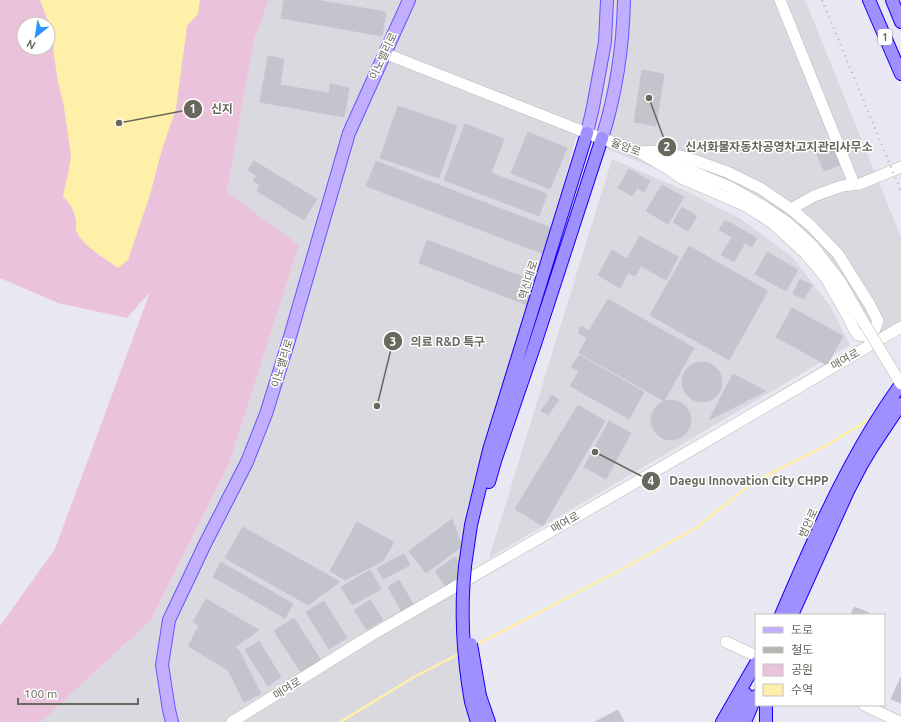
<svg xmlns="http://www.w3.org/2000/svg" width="901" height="722" font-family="Ubuntu,'Noto Sans KR',sans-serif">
	<rect width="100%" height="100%" fill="#e9e7f1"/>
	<!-- industrial -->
	<path fill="#dad9e0" d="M269,0h536l96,237v90l-37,21 -10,-43 -83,-82 -75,-39 -120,-47 -118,459 12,126h-429l110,-102 78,-156 70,-219 -72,-53 27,-152z
		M612,159l74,32 55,28 51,38 39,50 19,38 -361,213z"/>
	<!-- green -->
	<path fill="#ebc2db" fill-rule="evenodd" d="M0,0h269l-15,40 -27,152 72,53 -70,219 -78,156 -110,102h-41v-96l55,-77 95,-257 -23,26 -69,-15 -58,-25zM24,24h24v24h-24z"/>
	<!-- water -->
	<path fill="#fff0a9" d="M40,0h160l-2,14 -11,12 -11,83 -14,40 -12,46 -22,65 -10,8c-12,-9 -37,-23 -42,-38 0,-3 0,-7 0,-10 -2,-11 -6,-16 -13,-24l5,-22 3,-18 -7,-49 -6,-26 -4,-25 -1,-22z"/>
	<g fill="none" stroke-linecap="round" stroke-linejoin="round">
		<!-- stream -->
		<path stroke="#fff0a9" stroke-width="2.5" d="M474,646l143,-74 79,-44 56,-45 75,-38 46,-28
			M340,722l74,-45 47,-24"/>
	</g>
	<!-- building -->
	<path fill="#c4c4cd" stroke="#c6c4d7" d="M284,0h32l70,12 -4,24 -101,-18z
		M268,56l16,3 -4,26 49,8 1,-9 19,4 -5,29 -84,-15z
		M642,70l22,4 -8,52 -22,-4z
		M398,106l59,20 -18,52 -59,-20z
		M465,124l39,15 -13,34 56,21 -8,22 -95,-36z
		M528,132l39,16 -17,41 -39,-16z
		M833,146l7,19 -16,6 -8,-19z
		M254,161l63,38 -13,21 -47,-29 3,-6 -7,-4 4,-5 -9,-6z
		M376,161l178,68 -10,25 -178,-68z
		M629,169l21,12 -6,11 -7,-4 -5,8 -14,-8z
		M662,185l22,12 -16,27 -22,-13z
		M682,207l15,9 -9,15 -15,-9z
		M725,220l32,18 -5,9 -7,-4 -11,19 -13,-7 11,-18 -13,-7z
		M640,236l38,21 -12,23 -25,-14 -6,10 -7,-3 -8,15 -22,-13 14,-25 15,9z
		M427,240l109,42 -9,23 -108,-42z
		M689,246l79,45 -39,69 -79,-45z
		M767,252l31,18 -12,21 -31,-17z
		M800,279l12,6 -8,14 -11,-5z
		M608,299l86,49 -30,53 -85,-48 8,-15 -9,-5 3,-7 8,5z
		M792,308l51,28 -16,29 -51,-28z
		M579,355l65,37 -15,27 -59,-33 9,-15 -8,-4z
		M682 382a20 20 0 1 1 40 0a20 20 0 1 1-40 0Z
		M733,374l33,17 -57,29z
		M552,395l7,5 -11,15 -7,-4z
		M651 420a20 20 0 1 1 40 0a20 20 0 1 1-40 0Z
		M578,405l27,16 -62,105 -28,-17z
		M609,421l22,12 -25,46 -22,-12z
		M452,519l10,27 -36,27 -17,-22z
		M357,522l37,20 -11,19 -38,19 -15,-9z
		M243,527l97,55 -32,23 -83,-47z
		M404,554l6,11 -27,14 -6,-11z
		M455,557l4,5 -2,17 -11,8 -11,-16z
		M221,562l72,42 -8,14 -72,-41z
		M370,570l11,19 -29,16 -11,-18z
		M399,580l15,25 -12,7 -14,-25z
		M206,599l53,31 -24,17 -36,-21 -6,-4z
		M370,600l13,20 -16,10 -13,-20z
		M324,601l23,37 -18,11 -23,-37z
		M854,607l15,6 -1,2h-17z
		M294,618l28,44 -20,12 -28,-43z
		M199,626l40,24 22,44 -17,8 -16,-32 -40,-24z
		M259,641l22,36 -13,9 -23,-36z
		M901,677v26l-10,-4z
		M618,710l6,12h-29z"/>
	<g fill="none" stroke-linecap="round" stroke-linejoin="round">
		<!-- minor casing -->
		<g stroke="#babab2" stroke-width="12">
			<path id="minor" d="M780,0l74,184
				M384,53l203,80 58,21
				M659,151l29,7 39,14 33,16 31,21 19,16 28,29 32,51 8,16 -3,8 -9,7 -8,-1 -4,-6 -7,-14 -21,-37 -21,-25 -34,-31 -25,-16 -65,-28 -11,-8 -31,-18z
				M663,161l31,11 36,15 33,19 25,17 24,22 28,36 24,42
				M791,209l23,-13 28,-10 18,-2 41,-17
				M726,642l26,12
				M864,705l36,17
				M232,722l138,-86 306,-177 225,-132"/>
		</g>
		<!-- major casing -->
		<g stroke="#6654fe" stroke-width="14">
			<path id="major" d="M587,133l6,-26 12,-65 2,-42
				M602,138c14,-44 21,-92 22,-138
				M172,722l-3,-12 -7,-45 7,-45 36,-76 42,-82 19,-48 23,-74 60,-207 60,-133"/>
		</g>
		<!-- highway casing -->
		<g stroke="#1300f8" stroke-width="14">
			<path id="highway" d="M869,0l32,74
				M892,0l9,22
				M489,482l6,-21 40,-117 67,-206
				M465,566l6,-41 18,-75 98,-317
				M781,615c27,-63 55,-128 91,-187 9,-15 19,-30 29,-44
				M792,615l56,-124 13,-25 12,-20 28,-42
				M480,696l9,26
				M471,702l6,20
				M766,705v17
				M722,722l34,-59
				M734,722l12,-28
				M745,722l11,-26"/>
		</g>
		<!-- minor -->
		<use href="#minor" stroke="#fff" stroke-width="11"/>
		<!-- major -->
		<use href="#major" stroke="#c1aeff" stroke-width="12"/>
		<!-- highway -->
		<use href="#highway" stroke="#9f90ff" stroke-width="12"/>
		<!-- rail -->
		<path stroke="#b4b4b1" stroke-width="2.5" stroke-dasharray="1 5" stroke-linecap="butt" d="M822,0l79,191"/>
		<!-- minor-bridge casing -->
		<g stroke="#babab2" stroke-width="12" stroke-linecap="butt">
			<path id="minor-bridge" d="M864,323l37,61"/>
		</g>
		<!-- highway-bridge casing -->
		<g stroke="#1300f8" stroke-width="14" stroke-linecap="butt">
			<path id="highway-bridge" d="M465,566c-5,47 -2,91 6,136
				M471,644l9,52"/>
		</g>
		<!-- minor-bridge -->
		<use href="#minor-bridge" stroke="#fff" stroke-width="11"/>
		<!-- highway-bridge -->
		<use href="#highway-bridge" stroke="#9f90ff" stroke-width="12"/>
	</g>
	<g text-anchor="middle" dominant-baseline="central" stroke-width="3" stroke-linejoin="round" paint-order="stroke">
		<!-- shield labels -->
		<rect fill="#fff" stroke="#95958e" stroke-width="1" x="878" y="29" width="14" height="16" rx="3"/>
		<g font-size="10" font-weight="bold" fill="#68685e">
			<text x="885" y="37">1</text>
		</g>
		<!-- street labels -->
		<g font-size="11" fill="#68685e" stroke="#fff">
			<text transform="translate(383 56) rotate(-65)">이노밸리로</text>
			<text transform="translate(626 147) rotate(20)">율암로</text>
			<text transform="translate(528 280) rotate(-73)">혁신대로</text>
			<text transform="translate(845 359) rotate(-30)">매여로</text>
			<text transform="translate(282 363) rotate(-73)">이노밸리로</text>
			<text transform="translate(565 522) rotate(-30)">매여로</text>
			<text transform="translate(808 523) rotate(-65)">범안로</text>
			<text transform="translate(287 688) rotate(-32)">매여로</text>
		</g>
	</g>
	<!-- callouts -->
	<path fill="none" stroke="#68685e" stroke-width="1.5" d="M119 123L193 109M649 98L667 147M377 406L393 341M595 452L651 481"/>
	<g fill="#68685e" stroke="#fff" stroke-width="1.5">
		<circle cx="119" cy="123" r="4"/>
		<circle cx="649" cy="98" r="4"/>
		<circle cx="377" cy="406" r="4"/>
		<circle cx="595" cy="452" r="4"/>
		<circle cx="193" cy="109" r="10"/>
		<circle cx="667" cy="147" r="10"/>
		<circle cx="393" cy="341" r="10"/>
		<circle cx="651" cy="481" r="10"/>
	</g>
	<g font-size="12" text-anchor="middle" font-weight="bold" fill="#fff">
		<text x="193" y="113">1</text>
		<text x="667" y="151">2</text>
		<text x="393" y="346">3</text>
		<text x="651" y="485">4</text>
	</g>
	<g font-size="12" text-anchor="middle" font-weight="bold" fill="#68685e" stroke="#fff" stroke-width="3" stroke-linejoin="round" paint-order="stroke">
		<text x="222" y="113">신지</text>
		<text x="779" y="151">신서화물자동차공영차고지관리사무소</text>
		<text x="448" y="346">의료 R&amp;D 특구</text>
		<text x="749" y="485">Daegu Innovation City CHPP</text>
	</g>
	<!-- legend -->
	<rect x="755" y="614" width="130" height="92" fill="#ffffff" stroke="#c3c3bf"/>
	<rect x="763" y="627" width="20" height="6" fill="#c1aeff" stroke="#c3c3bf"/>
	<text x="791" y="634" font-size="12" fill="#68685e">도로</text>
	<rect x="763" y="647" width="20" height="6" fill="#b4b4b1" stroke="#c3c3bf"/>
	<text x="791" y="654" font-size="12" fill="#68685e">철도</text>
	<rect x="763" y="664" width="20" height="12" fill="#ebc2db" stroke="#c3c3bf"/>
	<text x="791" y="674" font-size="12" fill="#68685e">공원</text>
	<rect x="763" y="684" width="20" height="12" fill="#fff0a9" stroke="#c3c3bf"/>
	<text x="791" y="694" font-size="12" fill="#68685e">수역</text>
	<!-- north arrow -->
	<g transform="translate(36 36) rotate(210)"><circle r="19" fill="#ffffff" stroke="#c3c3bf"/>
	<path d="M0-3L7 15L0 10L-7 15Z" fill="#2696f8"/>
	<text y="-6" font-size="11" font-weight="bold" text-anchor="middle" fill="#68685e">N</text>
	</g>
	<!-- scale -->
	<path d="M18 698v6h120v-6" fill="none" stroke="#68685e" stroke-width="2"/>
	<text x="24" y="698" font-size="12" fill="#68685e" stroke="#ffffff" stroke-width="3" paint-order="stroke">100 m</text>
</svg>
